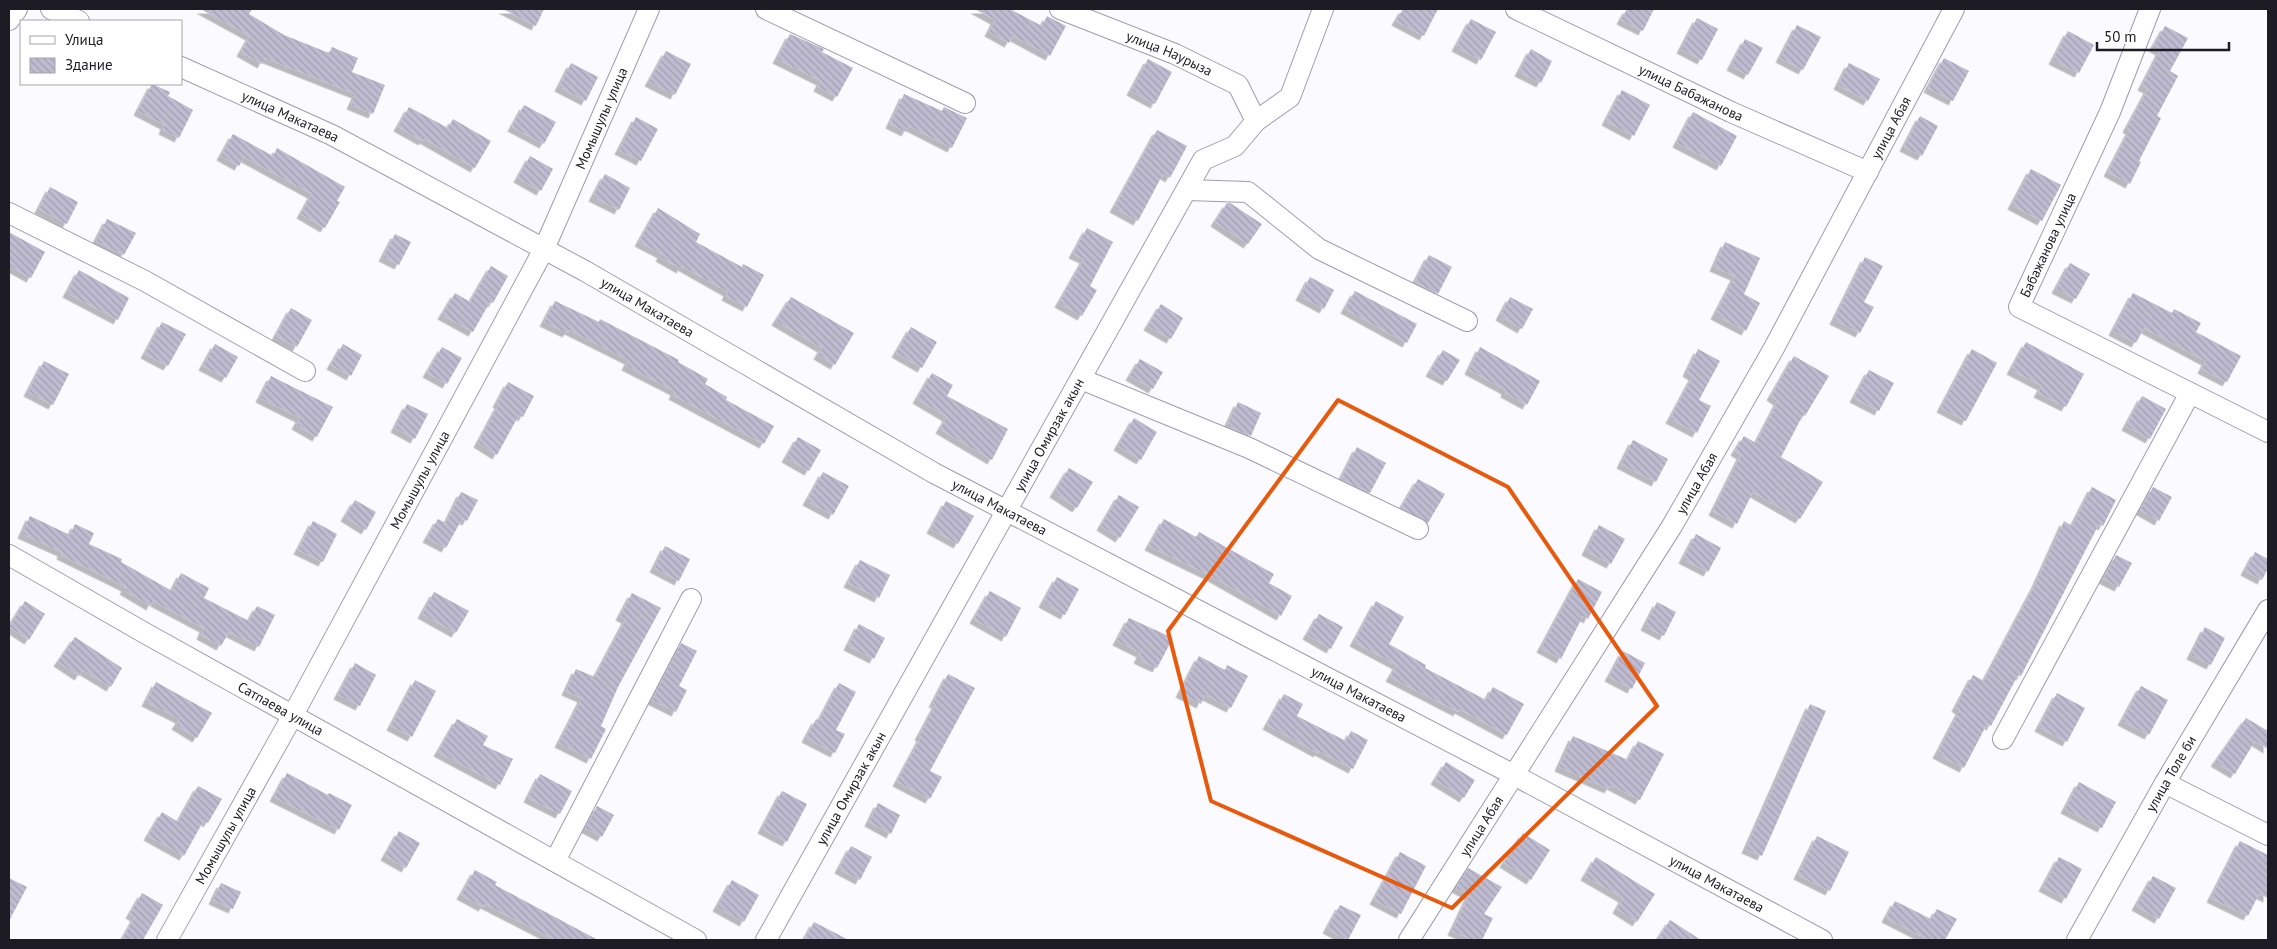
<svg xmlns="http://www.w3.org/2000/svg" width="2277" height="949" font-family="'PT Sans',sans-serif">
	<defs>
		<pattern id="building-back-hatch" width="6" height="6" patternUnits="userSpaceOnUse" patternTransform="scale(1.25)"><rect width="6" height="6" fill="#bfbbd0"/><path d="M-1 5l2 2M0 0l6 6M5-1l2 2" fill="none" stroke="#a4a0b2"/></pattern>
		<filter id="shadow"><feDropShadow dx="-4.5" dy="4.5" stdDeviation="0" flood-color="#0004"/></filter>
	</defs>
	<rect width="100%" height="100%" fill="#fbfaff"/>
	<!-- building -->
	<path fill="url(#building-back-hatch)" filter="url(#shadow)" d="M201,9h51l-3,5 35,21 45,18 3,-6 26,11 -6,14 33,13 -12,29 -22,-9 5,-11 -91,-36 -3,6 -21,-12 9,-16z
		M503,9h41l-8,17z
		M975,9h35l32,17 5,-10 19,10 -16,30 -37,-20 -4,7 -20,-11 6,-12z
		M1403,9h35l-14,27 -28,-15z
		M1627,9h27l-11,22 -22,-11z
		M1697,18l21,11 -16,31 -21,-11z
		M1471,19l25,13 -15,28 -25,-13z
		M1797,25l24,12 -18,33 -23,-12z
		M2165,26l23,12 -18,33 8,5 -21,40 4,2 -22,43 2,1 -11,22 -22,-12 22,-42 -3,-2 21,-39 -6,-3 18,-35 -7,-4z
		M2068,31l26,14 -15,28 -26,-13z
		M790,34l34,15 -2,3 31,16 -16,29 -19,-10 3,-6 -44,-22z
		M1745,39l18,9 -15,27 -17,-9z
		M1531,49l21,12 -11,22 -22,-11z
		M666,51l25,13 -16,31 -26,-13z
		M1944,58l25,13 -16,30 -25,-13z
		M1148,59l24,13 -17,32 -24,-13z
		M571,63l27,14 -12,24 -27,-14z
		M1849,63l31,16 -12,22 -30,-16z
		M152,84l18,8 -2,4 25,14 -14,28 -16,-8 2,-5 -27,-14z
		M1622,90l28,15 -16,31 -28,-15z
		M904,94l38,17 2,-4 23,11 -15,30 -43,-22 -3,6 -16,-8z
		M524,105l32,17 -12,22 -32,-17z
		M409,107l39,21 5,-9 38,22 -16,27 -51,-29 -1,2 -25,-14z
		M1693,112l44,24 -16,30 -44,-23z
		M1920,116l18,10 -16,30 -18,-9z
		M636,117l22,12 -17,32 -22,-11z
		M1157,130l30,16 -17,32 -7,-4 -25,47 -24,-13z
		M233,134l40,22 4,-8 68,39 -8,14 3,1 -15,26 -24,-14 11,-20 -68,-37 -5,9 -18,-10z
		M530,156l23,13 -12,22 -23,-13z
		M2031,169l30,16 -19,36 -30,-16z
		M605,174l25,14 -11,22 -26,-13z
		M50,187l28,15 -11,22 -28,-15z
		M1227,203h3l32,21 -14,20 -33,-22z
		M658,208l42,26 -4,8 46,25 1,-3 21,11 -17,32 -21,-11 2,-4 -46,-26 -1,3 -21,-12 2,-3 -23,-12z
		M107,219l29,14 -12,22 -28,-14z
		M1087,228l26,14 -23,44 7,4 -15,26 -23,-13 25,-44 -11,-5z
		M9,232l36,20 -14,26 -22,-12z
		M395,234l16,8 -12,23 -16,-8z
		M1725,242l35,16 -16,36 16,9 -14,28 -31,-16 20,-39 -21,-9z
		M1429,255l23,12 -14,27 -23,-12z
		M1865,257l18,9 -19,36 10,5 -14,26 -26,-13z
		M2070,263l20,11 -14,25 -20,-10z
		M491,266l17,10 -15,27 -3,-1 -17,30 -31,-17 13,-22 15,9z
		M79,270l50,28 -11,22 -51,-27z
		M1310,277l24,13 -10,19 -24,-13z
		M1355,291l62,33 -10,19 -62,-34z
		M2133,293l39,20 2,-4 27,14 -5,9 45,24 -14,26 -25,-13 4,-8 -62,-33 -8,15 -23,-12z
		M791,297l63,36 -19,32 -17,-10 4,-7 -46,-27z
		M1510,297l23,12 -11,20 -22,-13z
		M555,301l44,21 1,-3 79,41 -1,2 30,17 -3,5 22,13 -1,3 48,26 -10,18 -91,-49 2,-4 -49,-25 3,-6 -60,-30 -2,3 -23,-11z
		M1161,304l22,14 -12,21 -23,-13z
		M291,308l21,12 -15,27 -21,-11z
		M162,322l24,12 -18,32 -23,-12z
		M911,327l26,15 -15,26 -26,-15z
		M2026,342l58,32 -18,33 -28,-14 4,-7 -31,-16z
		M215,344l23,13 -12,21 -23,-12z
		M343,344l19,11 -11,21 -20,-11z
		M442,347l20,11 -15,26 -20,-11z
		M1480,347l60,34 -13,24 -22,-12 1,-3 -37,-20z
		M1698,349l22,12 -21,39 12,6 -14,27 -27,-14 23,-43 -6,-4z
		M1972,349l25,14 -31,58 -25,-13z
		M1443,350l17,10 -13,21 -17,-9z
		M1794,356l35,20 -24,40 -2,-1 -22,42 42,25 -23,37 -47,-27 -16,32 -24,-13 28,-56 -6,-4 9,-15 12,7 22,-42 -7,-5z
		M1140,359l23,13 -10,17 -23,-13z
		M44,361l25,13 -16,31 -25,-13z
		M1869,370l25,13 -15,28 -25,-13z
		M932,373l21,12 -6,11 61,33 -16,31 -52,-31 7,-12 -30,-18z
		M271,376l62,31 -16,30 -21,-12 4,-7 -40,-20z
		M508,382l26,14 -11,21 -4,-2 -22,40 -19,-12 21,-39 -2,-1z
		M2142,396l24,13 -16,30 -24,-13z
		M1238,402l23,11 -10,23 -24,-10z
		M407,404l21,10 -13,25 -20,-11z
		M1134,418l23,14 -16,28 -23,-14z
		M798,437l23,13 -12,21 -23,-13z
		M1633,440l35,19 -12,23 -35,-18z
		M1357,447l29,16 -16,30 -29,-14z
		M1069,468l24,14 -16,26 -23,-15z
		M823,472l26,14 -16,29 -26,-14z
		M1418,479l27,15 -17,29 -27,-15z
		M2092,487l24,13 -13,26 -4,-2 -78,152 -3,-1 -27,51 -4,-2 -23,44 -27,-14 23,-44 -4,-3 17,-32 11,6 52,-98 28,-62 8,5z
		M2153,487l19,10 -13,24 -19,-11z
		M461,492l17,8 -11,21 -5,-2 -16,29 -19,-10 11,-19 8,4z
		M1119,495l20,12 -19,31 -19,-12z
		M355,500l21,12 -10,18 -21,-13z
		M946,501l28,15 -16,28 -27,-15z
		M30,516l40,19 5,-11 19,9 -5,11 33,15 -1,3 51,29 9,-18 28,15 -5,10 45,23 8,-15 18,9 -16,32 -30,-15 -8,14 -20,-11 3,-7 -51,-27 -2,5 -27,-16 2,-3 -65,-32 1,-3 -40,-18z
		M1164,519l32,18 3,-5 75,42 -5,9 23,13 -11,20 -72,-41 -60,-29z
		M313,521l24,13 -14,28 -25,-12z
		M1599,525l26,14 -14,25 -25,-13z
		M1696,534l25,14 -13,24 -25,-13z
		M665,546l25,13 -11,22 -25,-13z
		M2255,552l13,7v9l-6,12 -17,-9z
		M2116,555l16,8 -13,24 -16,-8z
		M860,560l30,15 -11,23 -31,-15z
		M1057,577l22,12 -14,26 -22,-12z
		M1578,579l24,13 -14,27 -5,-3 -22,43 -20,-11z
		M990,591l31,17 -15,29 -32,-18z
		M434,592l35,19 -13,22 -34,-19z
		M632,593l29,15 -43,79 -17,39 5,3 -15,30 -32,-16 23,-45 -16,-7 10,-22 19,8 31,-58 -6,-3z
		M25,601l20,13 -16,26 -20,-13z
		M1376,601l28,16 -15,27 37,21 -1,3 61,32 7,-13 31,17 -17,31 -48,-26 -1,3 -68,-35 7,-12 -43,-23z
		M1657,602l19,10 -12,24 -19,-10z
		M1319,614l24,13 -12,22 -24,-14z
		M1129,618l44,20 -16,30 -19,-9 3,-6 -24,-12z
		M859,624l26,14 -11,21 -26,-13z
		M2205,627l20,11 -14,27 -20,-10z
		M75,637l47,31 -11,19 -28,-17 -4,6 -21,-14z
		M681,643l16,8 -18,35 8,4 -11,22 -24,-12z
		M1623,651l22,12 -13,26 -23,-12z
		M1199,656l26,14 2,-5 21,11 -17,32 -26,-13 -4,9 -21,-11z
		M355,663l21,12 -16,31 -22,-11z
		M948,674l27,14 -45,83 12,6 -12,22 -33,-17 24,-45 -2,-1 17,-32 -3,-1z
		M415,680l21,11 -24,46 -21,-11z
		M156,682l56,31 -15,25 -21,-13 4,-6 -34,-17z
		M839,683l17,9 -20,38 9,4 -10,19 -29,-15 10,-19 3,2z
		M2141,686l27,14 -19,35 -27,-14z
		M2057,693l28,15 -18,34 -28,-15z
		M1284,694l19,10 -6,12 49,25 5,-10 17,9 -15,29 -34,-18 -1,2 -51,-28z
		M1810,704l16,7 -64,145 -16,-7z
		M2246,718l22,13v18l-13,-8 -20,33 -20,-12z
		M457,719l31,17 -5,9 30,14 -13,26 -62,-33z
		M1573,736l55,24 10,-19 26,13 -24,46 -29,-15 -2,4 -50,-22z
		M1446,762l29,18 -11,18 -29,-18z
		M287,773l41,22 1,-2 23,12 -13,25 -65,-33z
		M540,774l32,17 -12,23 -32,-16z
		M2079,782l37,20 -14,26 -37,-19z
		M198,786l24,13 -14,24 -4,-3 -20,36 -36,-20 14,-24 16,10z
		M782,791l25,13 -20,38 -25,-13z
		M878,803l22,12 -9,19 -22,-12z
		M597,806l17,9 -12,22 -17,-9z
		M399,831l21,12 -14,25 -21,-12z
		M1523,833l27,17 -19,30 -27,-17z
		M1817,836l32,16 -19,39 -32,-16z
		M2240,841l28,14v43l-9,-4 -11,22 -37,-18z
		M851,846l21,11 -12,23 -21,-11z
		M1400,852l26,14 -25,48 -27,-14z
		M1596,857l59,37 -18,28 -20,-13 6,-11 -38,-22z
		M2059,857l23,12 -16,30 -23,-12z
		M1468,868l34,19 -18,27 9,4 -11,22h-9l-21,-9 17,-36 -13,-7z
		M475,870l22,12 -2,3 103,55h-43l-70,-36 -2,3 -22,-12z
		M2153,876l23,12 -17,31 -23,-13z
		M9,878l18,9 -18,34z
		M732,880l27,15 -15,27 -27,-15z
		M221,883l20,9 -8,17 -20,-9z
		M142,893l21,12 -20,35h-21l13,-23 -5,-3z
		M1895,901l36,18 6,-10 20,10 -12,21h-16l-43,-22z
		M1340,905l21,10 -13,25 -21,-11z
		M1670,920l31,20h-44z
		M814,922l35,18h-45z"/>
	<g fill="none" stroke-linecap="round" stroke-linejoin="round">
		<!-- minor casing -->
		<g stroke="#a09cb0" stroke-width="22">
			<g id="minor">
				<path d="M51,9l28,12"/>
				<path d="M766,9l199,94"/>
				<path id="s1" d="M1060,9l115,45 63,31 18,36"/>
				<path id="s2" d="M1516,9l215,103 137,60"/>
				<path d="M2150,9l-40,103 -91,195 249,125"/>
				<path d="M9,20l8,-11"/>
				<path id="s3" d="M181,67l151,68 253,136 349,202 580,302 308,165"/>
				<path d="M1187,190l61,2 71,57 148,72"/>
				<path d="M9,213l136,68 160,90"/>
				<path d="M1081,379l168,69 169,81"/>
				<path id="s4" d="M9,555l134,77 553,308"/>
				<path d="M2003,739l187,-346"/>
				<path d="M2165,783l103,52"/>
				<path d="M555,861l136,-262"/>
				<path id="s5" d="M167,940l126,-225 251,-466 105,-240"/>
				<path id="s6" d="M766,940l437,-780 32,-14 21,-25 34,-24 33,-88"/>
				<path id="s7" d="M1409,940l263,-414 102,-178 180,-339"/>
				<path id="s8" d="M2077,940l88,-157 103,-173"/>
			</g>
		</g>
		<!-- minor -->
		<use href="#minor" stroke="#fff" stroke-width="20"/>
	</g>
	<!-- marked area -->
	<path fill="none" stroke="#e8590c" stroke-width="4" stroke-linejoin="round" d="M1338,400l170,87 149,219 -205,202 -241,-107 -43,-170z"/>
	<g text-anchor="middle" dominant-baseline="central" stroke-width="4" stroke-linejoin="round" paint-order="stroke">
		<!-- street labels -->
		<g font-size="14" fill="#1d1b23" stroke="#fff">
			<text stroke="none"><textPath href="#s1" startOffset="118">улица Наурыза</textPath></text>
			<text stroke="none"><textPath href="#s2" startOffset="194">улица Бабажанова</textPath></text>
			<text stroke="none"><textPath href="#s3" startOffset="120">улица Макатаева</textPath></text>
			<text stroke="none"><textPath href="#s5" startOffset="930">Момышулы улица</textPath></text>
			<text stroke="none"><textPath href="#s7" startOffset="945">улица Абая</textPath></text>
			<text transform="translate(2048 245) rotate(-65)">Бабажанова улица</text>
			<text stroke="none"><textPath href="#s3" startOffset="525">улица Макатаева</textPath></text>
			<text stroke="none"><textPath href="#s6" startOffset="579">улица Омирзак акын</textPath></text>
			<text stroke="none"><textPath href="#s5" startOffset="525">Момышулы улица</textPath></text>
			<text stroke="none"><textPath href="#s7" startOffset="540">улица Абая</textPath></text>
			<text stroke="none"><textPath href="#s3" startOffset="930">улица Макатаева</textPath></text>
			<text stroke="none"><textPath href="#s3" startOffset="1335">улица Макатаева</textPath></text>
			<text stroke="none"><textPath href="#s4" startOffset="312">Сатпаева улица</textPath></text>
			<text stroke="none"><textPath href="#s8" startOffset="191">улица Толе би</textPath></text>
			<text stroke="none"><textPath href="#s6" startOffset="174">улица Омирзак акын</textPath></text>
			<text stroke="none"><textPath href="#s7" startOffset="135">улица Абая</textPath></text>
			<text stroke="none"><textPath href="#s5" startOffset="120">Момышулы улица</textPath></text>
			<text stroke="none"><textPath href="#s3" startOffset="1740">улица Макатаева</textPath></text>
		</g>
	</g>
	<!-- border -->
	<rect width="2277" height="949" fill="none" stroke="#1d1b23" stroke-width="20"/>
	<!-- legend -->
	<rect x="20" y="20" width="162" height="65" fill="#ffffff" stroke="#a5a4a7"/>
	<rect x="30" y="36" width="25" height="8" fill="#ffffff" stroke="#a5a4a7"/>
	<text x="65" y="45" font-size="15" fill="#1d1b23">Улица</text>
	<rect x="30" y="58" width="25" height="15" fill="url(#building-back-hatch)" stroke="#a5a4a7"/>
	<text x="65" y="70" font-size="15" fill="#1d1b23">Здание</text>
	<!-- scale -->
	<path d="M2097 42v8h132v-8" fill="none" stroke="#1d1b23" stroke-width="2.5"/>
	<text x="2104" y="42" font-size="15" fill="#1d1b23" stroke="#ffffff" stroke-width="4" paint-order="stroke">50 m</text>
</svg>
